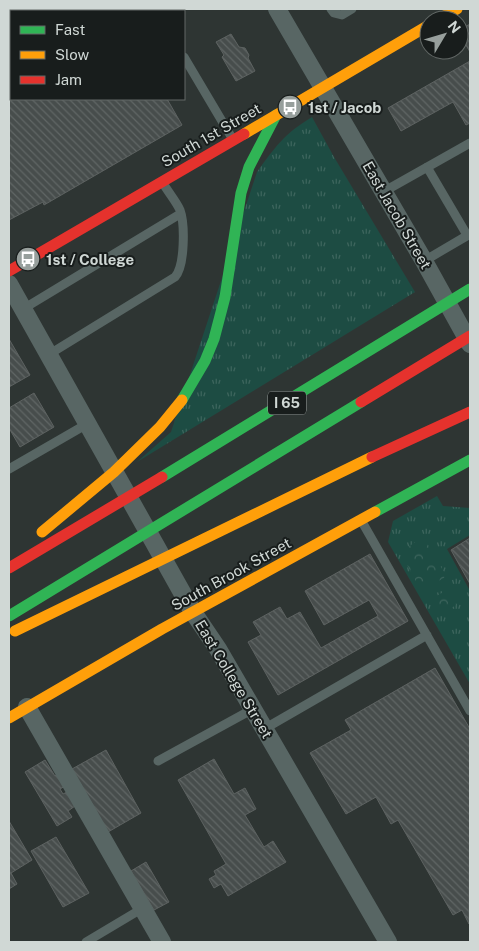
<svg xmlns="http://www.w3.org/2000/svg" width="479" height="951" font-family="'Public Sans',sans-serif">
	<defs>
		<pattern id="grass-tufts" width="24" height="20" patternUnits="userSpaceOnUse" patternTransform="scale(1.25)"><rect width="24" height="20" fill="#1d4c43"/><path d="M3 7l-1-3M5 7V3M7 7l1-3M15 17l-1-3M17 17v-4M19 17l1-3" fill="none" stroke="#3d655d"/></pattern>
		<pattern id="forest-crowns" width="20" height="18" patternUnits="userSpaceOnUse" patternTransform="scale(1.25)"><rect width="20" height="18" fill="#1d4c43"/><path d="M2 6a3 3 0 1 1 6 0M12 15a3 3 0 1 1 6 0" fill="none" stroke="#3d655d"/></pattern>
		<pattern id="building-back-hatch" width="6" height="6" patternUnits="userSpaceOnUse" patternTransform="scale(1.25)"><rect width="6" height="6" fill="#474d4c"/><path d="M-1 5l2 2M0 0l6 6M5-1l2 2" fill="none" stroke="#606665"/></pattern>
	</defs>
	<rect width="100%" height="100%" fill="#2e3533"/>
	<!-- grass -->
	<path fill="url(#grass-tufts)" d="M312,117l22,40 81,135 -278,170 34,-30 86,-260c19,-26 27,-38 55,-55z
		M437,496l6,10 27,2v27l-23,14 23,42v93l-82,-142 5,-21z"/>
	<!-- forest -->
	<path fill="url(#forest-crowns)" d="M420,539l7,4 18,31 -1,4 -20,11 -3,-1 -3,-3 -17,-31 1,-3z
		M447,590l9,15 -13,8 -10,-15z"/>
	<!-- building -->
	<path fill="url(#building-back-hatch)" stroke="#5d6261" d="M9,9h37l-4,2h-31v18l-2,1z
		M470,24v28l-11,-19v-3z
		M231,34l8,13 6,1 4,7 -1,3 7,13 -19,10 -14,-24 2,-2 -8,-13z
		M470,61v62l-4,2 -13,-23 -52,29 -13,-23z
		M11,81v18h156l15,26 -138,80 -1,-3 -34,18v-138z
		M9,339l21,36 -21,12z
		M34,393l20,34 -34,20 -11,-19v-20z
		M470,538v46l-19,-34z
		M370,554l38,67 -130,74 -30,-53 13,-7 -8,-13 27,-15 7,12 13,-7 21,36 57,-32 -9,-16 -45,25 -19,-34z
		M435,668l35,61 -1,195 -7,-14 -9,5 -55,-95 -7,4 -15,-27 -30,17 -36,-61 41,-23 -6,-10z
		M106,750l35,63 -33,19 -36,-63z
		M214,759l20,35 11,-6 11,21 -11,6 19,32 9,-6 13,21 -58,34 -7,-12 -7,4 -5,-9 7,-4 -2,-4 12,-7 -48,-84z
		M45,760l10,16 2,-2 8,12 -5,3 3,5 4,-2 8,14 -7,5 4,6 -15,9 -32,-54z
		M9,821l23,39 -21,13 6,11 -8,5z
		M56,837l33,56 -26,14 -32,-56z
		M146,862l23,40 -15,8 -23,-39z"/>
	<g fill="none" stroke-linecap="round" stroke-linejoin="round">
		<!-- lane -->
		<path stroke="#586664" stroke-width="9" d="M156,9l1,2
			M331,9l3,4 8,2 10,-6
			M53,11l4,-2
			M9,37l2,-2
			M184,57l48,81
			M427,167l40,68
			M383,192l87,-49
			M424,261l46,-27
			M23,309l157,-95
			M48,355l127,-78c10,-11 10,-53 5,-67 -4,-9 -12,-18 -17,-27
			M9,469l78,-45
			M361,520l109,191
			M264,729l163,-94
			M158,761l95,-52
			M86,942l57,-34"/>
		<!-- street -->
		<path stroke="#586664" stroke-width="18" d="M277,9l147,252 46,83
			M9,284l184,328 25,37 170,293
			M27,707l135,235"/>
		<!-- fast -->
		<path stroke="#30b455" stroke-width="11" d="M182,400l23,-39 9,-22 11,-42 16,-104 8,-26 27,-52
			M162,477l308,-188
			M375,512l95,-52
			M9,616l352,-214"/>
		<!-- slow -->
		<path stroke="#ff9f0a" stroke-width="11" d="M437,20l20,-11
			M244,134l185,-109
			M42,532l72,-60 46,-45 22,-27
			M15,631l357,-174
			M9,718l153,-89 213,-117"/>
		<!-- jam -->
		<path stroke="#e5322d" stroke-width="11" d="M9,271l235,-137
			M361,402l109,-66
			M372,457l98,-45
			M9,568l153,-91"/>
	</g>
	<!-- icons -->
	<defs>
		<g id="bus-disc" transform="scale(1.25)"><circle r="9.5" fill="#979f9c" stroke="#181d1c"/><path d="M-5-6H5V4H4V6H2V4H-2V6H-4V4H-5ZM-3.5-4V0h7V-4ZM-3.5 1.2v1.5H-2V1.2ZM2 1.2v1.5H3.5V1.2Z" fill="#fff"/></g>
	</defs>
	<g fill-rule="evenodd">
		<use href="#bus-disc" x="290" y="107"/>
		<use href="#bus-disc" x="28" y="259"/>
	</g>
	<g text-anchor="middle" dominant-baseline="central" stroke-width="4" stroke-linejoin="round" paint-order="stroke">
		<!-- shield labels -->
		<rect fill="#181d1c" stroke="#99a09e" stroke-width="1" x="268" y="391.5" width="38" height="23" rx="4"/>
		<g font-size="14" font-weight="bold" fill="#d0d8d5">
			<text x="287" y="403">I 65</text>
		</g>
		<!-- poi labels -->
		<g font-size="15" font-weight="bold" fill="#d0d8d5" stroke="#181d1c" text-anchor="start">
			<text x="308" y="107">1st / Jacob</text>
			<text x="46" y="259">1st / College</text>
		</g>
		<!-- street labels -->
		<g font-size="15" fill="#d0d8d5" stroke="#181d1c">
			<text transform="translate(211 135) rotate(-30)">South 1st Street</text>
			<text transform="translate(397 215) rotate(60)">East Jacob Street</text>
			<text transform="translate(231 574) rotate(-29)">South Brook Street</text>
			<text transform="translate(234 679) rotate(59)">East College Street</text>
		</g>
	</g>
	<!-- border -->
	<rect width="479" height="951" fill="none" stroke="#d0d8d5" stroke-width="20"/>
	<!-- legend -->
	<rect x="10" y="10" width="175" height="90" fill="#181d1c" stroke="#626866"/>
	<rect x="20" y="26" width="25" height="8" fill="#30b455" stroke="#626866"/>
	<text x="55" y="35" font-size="15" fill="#d0d8d5">Fast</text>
	<rect x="20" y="51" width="25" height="8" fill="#ff9f0a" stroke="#626866"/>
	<text x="55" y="60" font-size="15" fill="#d0d8d5">Slow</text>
	<rect x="20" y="76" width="25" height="8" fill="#e5322d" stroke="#626866"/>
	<text x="55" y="85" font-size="15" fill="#d0d8d5">Jam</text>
	<!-- north arrow -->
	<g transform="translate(444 35) rotate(52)"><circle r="24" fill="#181d1c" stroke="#626866"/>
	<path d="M0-4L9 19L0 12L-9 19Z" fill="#979f9c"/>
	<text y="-8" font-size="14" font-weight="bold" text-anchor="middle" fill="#d0d8d5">N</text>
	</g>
</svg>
